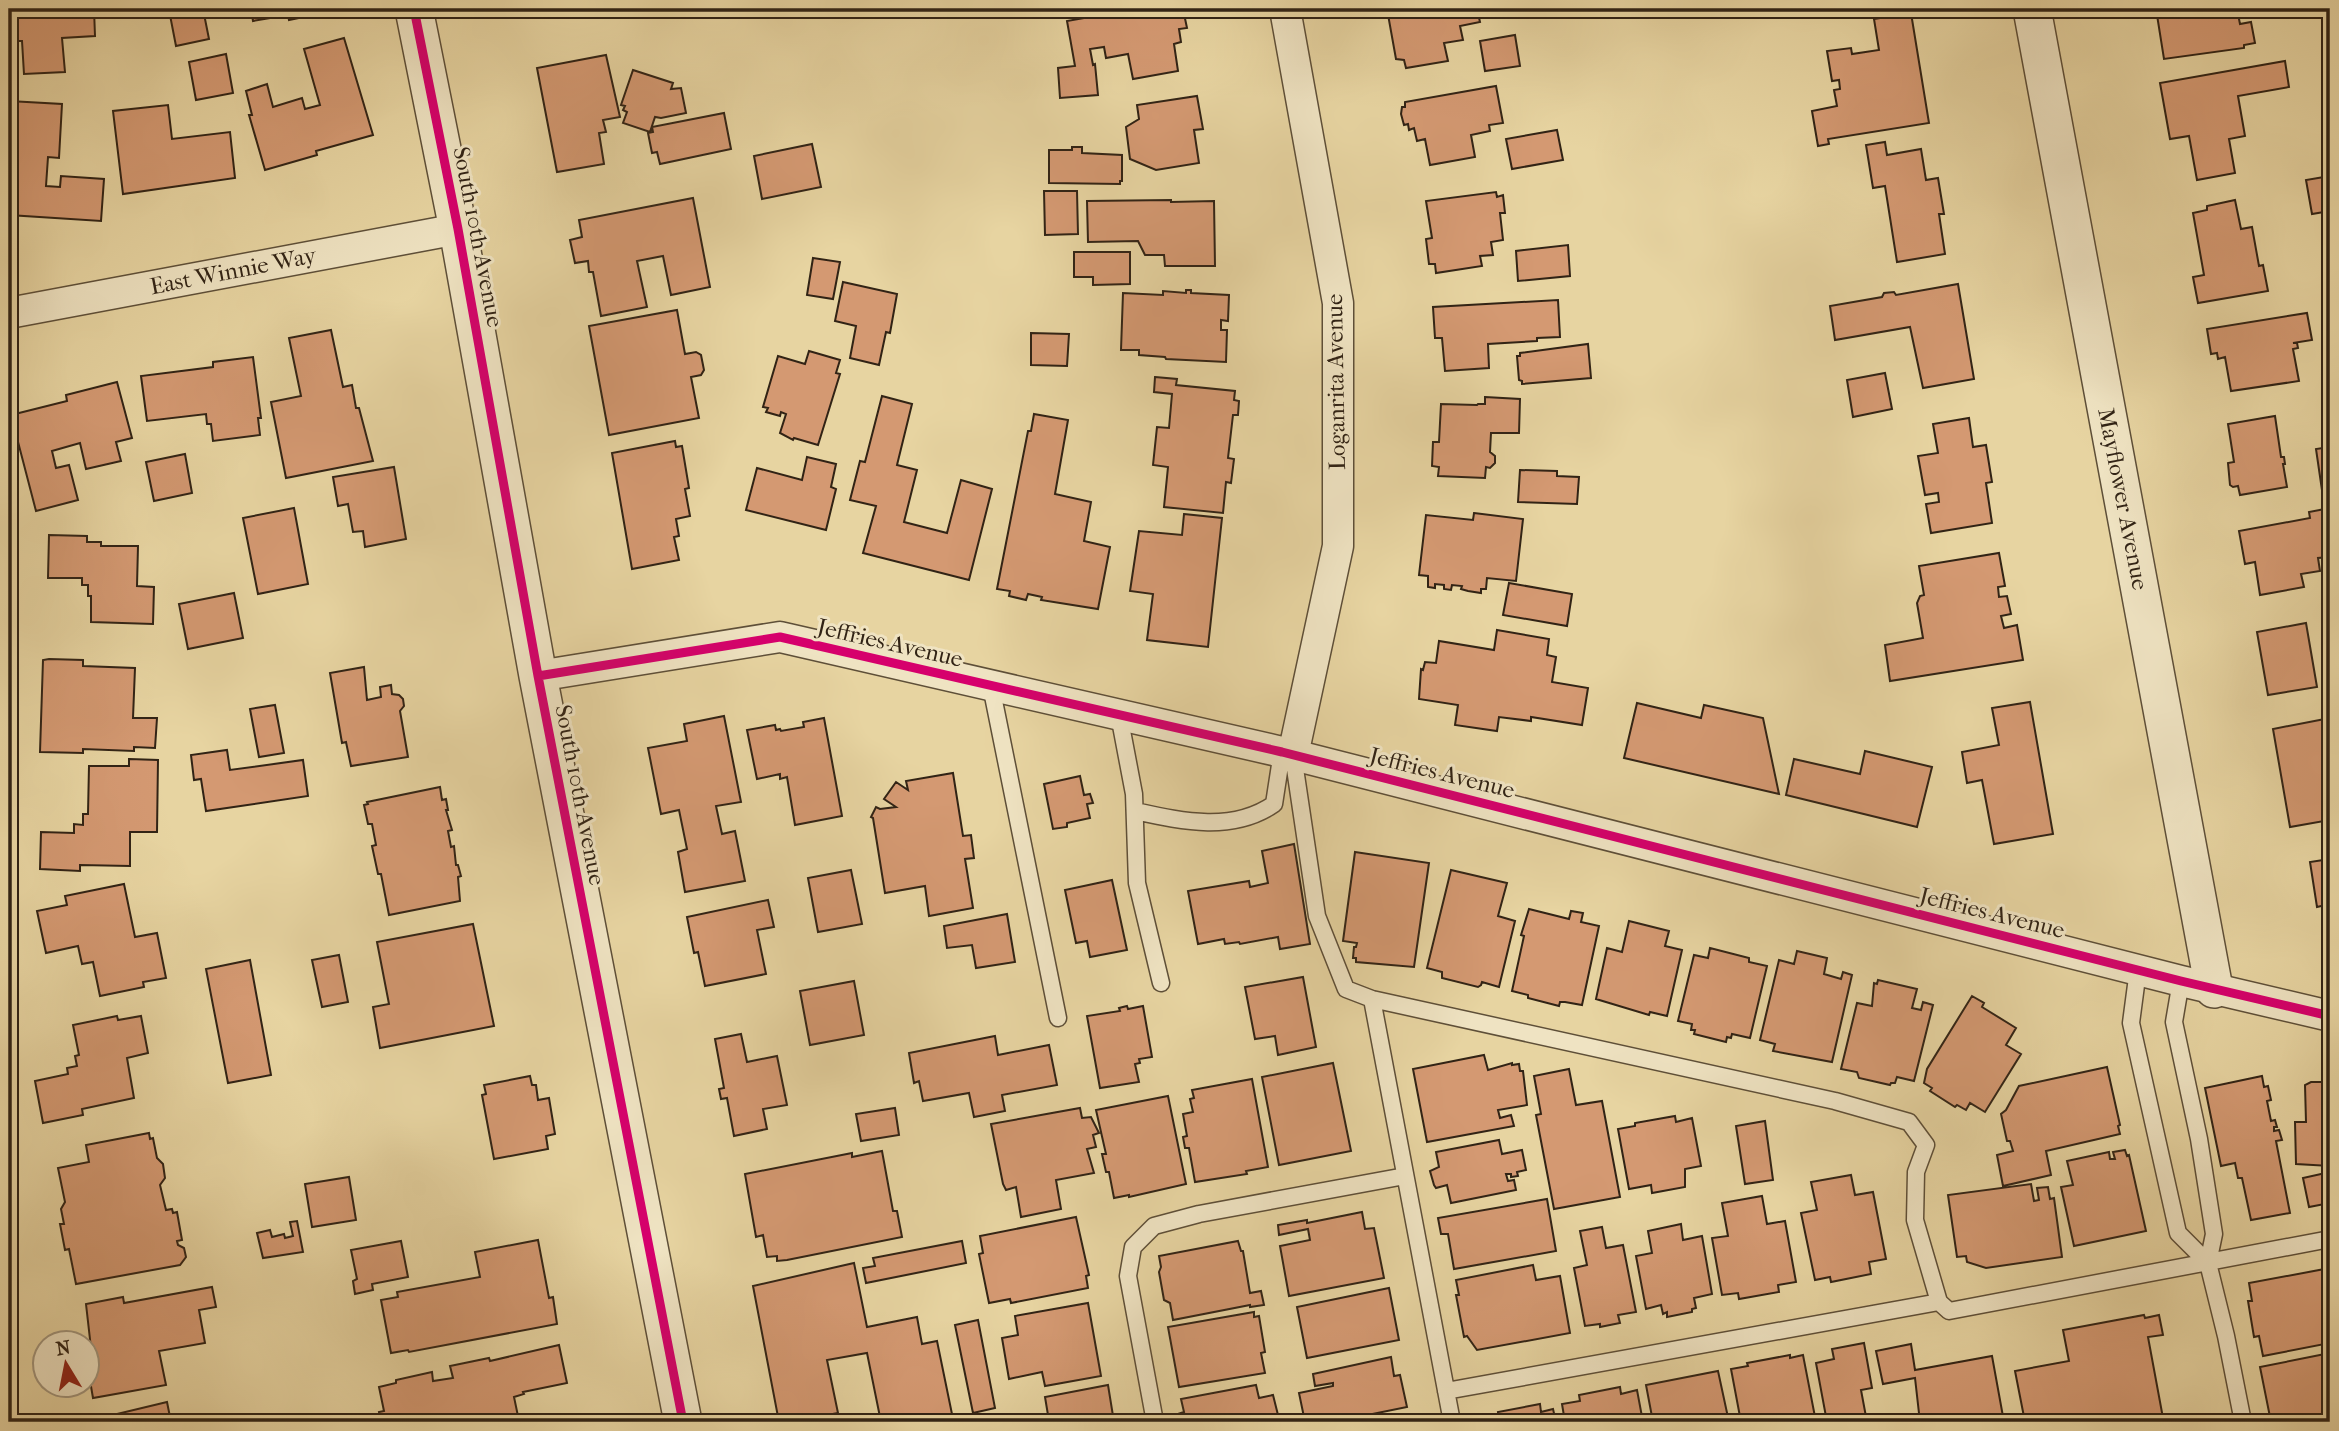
<svg xmlns="http://www.w3.org/2000/svg" width="2339" height="1431" font-family="'IM FELL French Canon',serif">
	<rect width="100%" height="100%" fill="#e7d4a1"/>
	<filter id="stains"><feTurbulence type="fractalNoise" baseFrequency=".00286" numOctaves="4"/><feColorMatrix values="0 0 0 0 .2 0 0 0 0 .09 0 0 0 0 .02 0 0 0 .5 -.17"/></filter>
	<radialGradient id="worn" r=".72"><stop offset=".6" stop-color="#630" stop-opacity="0"/><stop offset="1" stop-color="#630" stop-opacity=".3"/></radialGradient>
	<!-- building -->
	<path fill="#d49972" stroke="#312315" stroke-width="2" d="M9,9h85l1,27 -33,2 3,34 -41,2 -2,-33h-13z
		M203,9l6,30 -33,7 -7,-36z
		M251,9h68l-21,4 1,5 -10,2 -1,-5 -35,6z
		M1135,9h48l4,19 -8,1 2,13 -7,2 4,27 -45,8 -5,-25 -22,4 -2,-11 -14,2 3,16 2,-1 3,31 -38,3 -2,-30 17,-2 -8,-45z
		M1387,9h90l3,13 -20,4 3,14 -19,3 4,18 -42,7 -2,-8 -8,-1z
		M2149,9h88l3,15 11,-2 4,21 -11,2v3l-80,11 -7,-44 -7,1z
		M1911,13l18,110 -101,16 1,5 -11,2 -6,-35 25,-5 -3,-16 6,-1 -1,-9 -7,1 -5,-30 24,-3 1,6 27,-4 -5,-31z
		M1515,35l5,31 -35,5 -5,-30z
		M344,38l29,97 -57,16 1,4 -52,15 -16,-55h3l-6,-24 21,-7 6,23 29,-9 3,11 15,-4 -16,-56z
		M226,54l7,39 -37,7 -7,-38z
		M606,55l14,62 -17,3 3,12 -7,1 5,31 -47,8 -20,-104z
		M2285,61l4,26 -51,9 7,40 -16,3 6,34 -38,7 -8,-44 -19,3 -10,-56z
		M633,70l40,13 -2,6 10,-1 5,25 -25,5 -6,-1 -5,15 -27,-9 4,-11 -4,-2 2,-4 -4,-1z
		M1496,86l7,37 -14,2 1,6 -19,4 4,22 -45,8 -5,-26 -8,2 -3,-13 -5,2 -1,-6 -4,1 -3,-11 1,-7h3v-5z
		M1197,96l6,33 -9,1 5,33 -43,7 -26,-11 -4,-32 13,-8 -2,-14z
		M9,101l53,3 -3,54 -11,-1 -2,29 14,1 1,-11 43,3 -3,42 -92,-6z
		M168,105l4,34 58,-7 5,46 -112,16 -10,-83z
		M724,113l7,36 -71,15 -3,-12 -5,1 -4,-20 5,-1 -1,-5z
		M1557,130l6,30 -51,9 -6,-30z
		M1885,142l2,13 34,-6 5,31 12,-2 6,36h-5l6,40 -48,8 -12,-76 -12,2 -7,-43z
		M812,144l9,43 -59,12 -8,-43z
		M1072,147h10v6l40,2v26h-2v3l-71,-1v-33h23z
		M2330,176v35l-18,3 -6,-34z
		M1044,191h33l1,43 -33,1z
		M1496,192l1,5 6,-2 2,18h-5l3,27 -12,2 2,13 -13,1 2,10 -46,7 -1,-9h-6l-3,-25 6,-1 -6,-37z
		M693,198l17,89 -39,8 -8,-39 -26,5 10,46 -46,9 -8,-44h-4l-1,-11 -13,2 -5,-23 12,-3 -3,-17z
		M1171,200v2l43,-1 1,65h-50l-1,-11h-19l-7,-14 -50,1 -1,-41z
		M2235,200l6,29 11,-2 7,39 4,-1 5,26 -70,12 -5,-26 11,-2 -11,-62 14,-3v-4z
		M1568,245l2,31 -52,5 -2,-30z
		M1074,252h56v32l-37,1v-8h-19z
		M813,258l27,4 -7,37 -26,-4z
		M843,282l54,12 -7,39 -4,-1 -7,33 -29,-7 6,-32 -21,-5z
		M1958,284l16,95 -51,9 -13,-61 -75,13 -5,-34 52,-9 2,-4 10,-1 2,3z
		M1186,290h5v3l38,2 -1,26 -7,-1v10h6l-1,32 -60,-3 -1,-2 -26,-2v-5h-18l2,-57 40,2v-4l23,2z
		M1558,300l2,37 -23,1v3l-49,3 1,24 -44,3 -3,-33h-7l-2,-31z
		M677,310l8,44 11,-2 5,3 3,15 -3,5 -10,2 8,41 -90,17 -20,-109z
		M2307,313l5,27 -19,3h4l1,5 -5,1 6,32 -68,10 -6,-34 -7,2 -1,-6 -6,1 -4,-25z
		M331,330l12,57 9,-2 4,23h3l14,53 -87,17 -15,-76 30,-6 -12,-58z
		M1031,333l38,1 -2,32 -36,-1z
		M1588,344l3,34 -69,6v-3l-3,-1 -2,-24h3v-3z
		M809,351l31,9 -4,13 4,1 -22,71 -24,-7 -1,2 -13,-7 6,-19 -5,-2 -1,4 -14,-4 2,-4 -5,-1 15,-51 27,8z
		M253,357l8,61h-3l2,17 -47,6 -2,-17h-4l-1,-10 -59,7 -6,-45 72,-9v-5z
		M1885,373l7,36 -39,8 -6,-37z
		M1155,377l22,2 -1,6 59,6 -1,9 5,1 -1,14h-5l-5,43 6,1 -3,24 -5,-1 -3,31 -59,-6 4,-40 -15,-2 4,-38 12,1 3,-34 -18,-2z
		M117,382l15,56 -16,4 5,19 -35,8 -6,-26 -28,8 4,17 13,-3 9,35 -42,11 -25,-96 56,-14 -1,-6z
		M882,396l30,8 -15,61 20,5 -13,52 43,11 14,-53 31,9 -23,91 -106,-27 13,-47 -26,-6 10,-39 5,1z
		M1485,397l35,2 -1,34h-28l-1,19 5,4v7l-5,5 -4,-1 -1,11 -47,-2 1,-9 -7,-1 1,-24h6l2,-38 36,1 1,-1h7z
		M1034,414l34,6 -13,74 36,8 -7,39 26,6 -12,62 -57,-9 1,-3 -14,-3 -2,6 -17,-4 1,-5 -13,-2 31,-158h3z
		M2275,416l6,41h3l1,7h-2l4,23 -47,8 -2,-9 -5,1 -3,-2 -2,-22 6,-1 -6,-38z
		M1969,418l4,29 13,-2 6,37 -6,1 6,40 -61,10 -5,-29 13,-2 -1,-9 -13,2 -7,-39 20,-3 -5,-29z
		M675,441l1,6 6,-1 7,42 -4,1 5,27 -14,3 3,17 -5,1 5,23 -47,9 -20,-116z
		M2330,447v49l-7,1 -7,-48z
		M185,454l7,39 -38,8 -8,-39z
		M807,457l29,7 -5,23 5,2 -10,41 -80,-20 11,-42 45,12z
		M394,467l12,72 -41,8 -2,-16 -10,1 -5,-28 -10,2 -5,-29z
		M1520,470l37,1v5l22,1 -2,27 -59,-2z
		M294,508l14,76 -50,10 -15,-76z
		M2330,508v49l-12,1 2,13 -19,3 3,13 -44,8 -5,-33 -10,2 -6,-33 71,-13 -1,-6z
		M1474,513l49,6 -7,62 -29,-3 -1,11h-5v4l-13,-2 -7,-2 1,-3 -10,-1 -1,5 -7,-1v-4l-9,-1v4l-7,-1v-11l-9,-1 7,-60 47,5z
		M1184,514l38,4 -14,129 -61,-7 6,-46 -23,-3 9,-60 43,4z
		M49,535l38,1v6h14v4h37l-1,40 17,1 -1,37 -62,-2v-26h-3v-11h-6v-7h-34z
		M1999,553l6,33 -7,1 1,10 8,-1 4,18 -10,2 3,12 13,-3 6,35 -133,21 -5,-36 38,-7 -6,-35 3,-7 4,-1 -5,-29z
		M1509,583l63,11 -5,32 -64,-11z
		M234,593l9,45 -55,11 -9,-45z
		M2306,623l11,64 -49,8 -11,-63z
		M1497,630l52,9 -2,16 9,2 -4,25 36,6 -6,37 -51,-8v4l-32,-4 -2,14 -42,-6 3,-20 -39,-6 2,-30 2,1 2,-8 11,1 3,-22 55,9z
		M49,659l34,1v6l52,2 -2,50h24l-2,30 -21,-1v4l-51,-2v4l-43,-1 3,-92z
		M364,667l3,33 14,-3 -1,-10 11,-2 1,9 7,1 4,4 1,7 -4,5 8,46 -57,9 -5,-24 -4,1 -12,-70z
		M2030,702l23,132 -59,10 -12,-64 -15,3 -5,-31 37,-7 -7,-37z
		M1637,703l64,15 3,-13 59,13 16,76 -155,-36z
		M275,705l9,48 -25,4 -9,-48z
		M724,716l17,86 -25,4 6,28 13,-3 10,50 -60,11 -7,-40 9,-3 -8,-39 -18,4 -13,-66 39,-7 -3,-17z
		M824,718l18,98 -47,9 -8,-48 -7,2v-5l-23,5 -10,-49 28,-5 1,5 4,-1 1,2 23,-4 -1,-5z
		M2330,718v102l-40,7 -17,-98z
		M227,750l3,20 73,-10 5,36 -102,15 -5,-32 -7,1 -3,-25z
		M1865,751l67,16 -15,60 -131,-32 8,-36 66,15z
		M129,759l29,1 -1,72h-27v34l-50,-1v6l-40,-2 1,-37 33,1v-9l9,1v-11h5l1,-48h40z
		M953,773l10,63 8,-1 3,23 -9,1 8,49 -44,8 -4,-30 -40,7 -12,-75 -2,-1 5,-10 4,2 16,-2 -12,-8 12,-17 12,8 -2,-9z
		M1080,776l4,19 6,-1 3,9 -6,1 3,14 -23,5v4l-14,2 -9,-45z
		M440,787l2,13 4,-1 2,11h-2l6,20 -4,1 3,16 3,-1 2,19h2l3,11 -3,1 2,24 -71,14 -8,-41h-3l-6,-28 4,-1 -4,-21h-4l-4,-19 4,-1 -1,-2z
		M1294,844l16,100 -30,5 -2,-12 -38,7 -1,-2 -14,2 -1,-5 -26,5 -10,-53 61,-10 1,6 18,-4 -6,-32z
		M1355,852l74,11 -15,104 -58,-5v-4h-3l1,-11h2l1,-4 -14,-2z
		M2330,859v45l-13,3 -7,-45z
		M851,870l11,54 -44,8 -10,-54z
		M1451,870l56,13 -9,33 17,5 -16,66 -17,-5 -1,3 -3,2 -36,-9v-6l-15,-4z
		M1112,880l15,70 -37,7 -3,-16 -11,2 -11,-53z
		M124,884l11,53 22,-4 9,45 -23,4 1,5 -44,9 -7,-34 -11,2 -4,-18 -32,7 -9,-42 30,-6 -2,-9z
		M768,900l6,27 -17,3 9,44 -61,12 -7,-34 -4,1 -7,-36z
		M1529,909l40,10 2,-8 12,2 -2,9 18,4 -17,79 -17,-3h-5l-1,4 -31,-8v-3l-16,-4 12,-55 -3,-1z
		M1007,914l8,48 -39,6 -4,-23 -25,3 -3,-22z
		M1629,921l40,10 -4,15 17,4 -15,66 -17,-4 -1,3 -53,-16 11,-51 15,4z
		M473,924l21,102 -114,22 -7,-41 16,-3 -12,-62z
		M1710,948l39,10v4l18,4 -17,72 -18,-4 -1,4 -4,-1 -1,5 -32,-8 1,-4h-4l1,-6 -14,-3 16,-66 14,3z
		M1797,951l30,7 -3,16 17,5 2,-7 9,3 -20,87 -59,-11 2,-7 -15,-4 19,-80 15,4z
		M339,955l9,47 -26,5 -10,-47z
		M250,960l21,115 -43,8 -22,-114z
		M1303,977l13,70 -38,8 -3,-19 -20,3 -10,-52z
		M1878,980l39,9 -5,19 9,2 2,-8 10,3 -19,76 -17,-4 -2,6h-4l-1,2 -31,-7 -2,-6 -16,-3 16,-66 15,3 2,-23 3,1z
		M854,981l10,54 -54,10 -10,-54z
		M1972,996l12,7 -2,4 34,21 -10,17 15,9 -36,58 -15,-9 -4,7 -9,-5 -2,2 -25,-16 2,-3 -8,-5 3,-14z
		M1127,1006l1,3 15,-3 9,51 -13,2 1,4 -5,1 4,18 -39,6 -13,-72 33,-5 -1,-3z
		M117,1016l1,4 23,-4 7,37 -21,5 7,40 -52,11 1,6 -40,8 -8,-42 33,-7 -1,-6 10,-2 -2,-10 4,-1 -6,-30z
		M741,1034l6,28 30,-6 10,49 -24,4 4,20 -33,7 -7,-38 -6,1 -2,-10 5,-1 -9,-49z
		M995,1036l3,19 51,-10 8,40 -55,10 3,16 -31,6 -5,-24 -46,8 -4,-20 -5,2 -5,-30z
		M1484,1055l4,15 24,-7v2l7,-1 1,7h3l4,34 -29,5 2,8 11,-3 3,11 -87,16 -14,-73z
		M1333,1063l18,88 -72,14 -17,-88z
		M2107,1067l13,58 -2,1 2,8 -74,17 5,24 -48,11 -6,-31 16,-4 -3,-10h-3l-6,-27 5,-4 13,-24z
		M1569,1069l7,36 26,-4 18,96 -66,12 -18,-94 5,-1 -7,-38z
		M530,1076l2,9h4l2,15 11,-2 6,36 -9,2 2,13 -54,10 -12,-64 4,-1 -2,-9z
		M2262,1076l2,11 4,-1 3,14 -4,1 4,20 4,-1 2,7h-3v4l5,-1 3,10 -6,1 14,72 -39,7 -9,-42h-4l-3,-15 -14,3 -16,-78z
		M1252,1079l16,88 -22,4 1,3 -52,8 -6,-34h-4l-2,-11 4,-1 -4,-22 10,-2 -3,-13 4,-1 -2,-8z
		M2311,1082h19v84l-34,-2 -1,-42h11l-1,-37z
		M1168,1096l18,88 -57,13v-2l-15,3 -5,-26h-3l-4,-18h4l-10,-44z
		M895,1108l4,27 -38,6 -5,-27z
		M1080,1108l2,10 9,-1 8,16 -6,2 3,12 -9,2 7,24 -38,7 5,29 -40,8 -5,-30 -10,3 -3,-6 -12,-60z
		M1675,1116l1,6 16,-4 9,48 -16,3v18l-33,6 -1,-8 -22,4 -11,-60 17,-3v-3z
		M1765,1121l8,59 -28,4 -9,-58z
		M149,1133l1,6 3,-1 4,20 6,6 2,14 -5,7 6,25 6,-1 1,4 4,-1 5,28 -5,1 1,4 6,3 2,9 -6,8 -104,19 -7,-35 -4,1 -5,-26h4l-3,-15 4,-7 -7,-34 31,-6 -3,-17z
		M1499,1140l3,14 20,-4 4,20 -9,2 1,4 -7,1v-3h-5l2,7 6,-1 2,10 -65,13 -4,-18 -11,3 -2,-3 -4,-14 9,-4 -3,-15z
		M2125,1150l2,6 2,-1 17,76 -72,15 -13,-59 12,-2 -6,-24 42,-9 1,7h5l-2,-7z
		M882,1151l11,60h4l5,26 -115,23 -10,1v-5l-10,1 -4,-22 -7,2 -11,-63 107,-21v4z
		M2330,1172v31l-21,4 -6,-29z
		M1851,1175l4,20 18,-3 13,67 -17,3 2,12 -40,8 -1,-5 -15,3 -14,-67 16,-3 -6,-28z
		M349,1177l7,43 -44,7 -7,-43z
		M2031,1184l3,17 5,-1 -2,-12 11,-1 2,12 4,-1 8,59 -76,11 -19,-6 -1,-6 -9,1 -9,-62z
		M1762,1196l5,28 18,-3 11,61 -18,3 1,7 -40,7 -1,-6 -16,2 -10,-57 16,-2 -6,-33z
		M1547,1199l9,52 -102,18 -6,-35h-7l-3,-16z
		M1362,1212l3,17 9,-1 10,50 -95,18 -9,-50 30,-6 -2,-11 -29,6 -1,-10 29,-5v3z
		M1076,1217l13,58 -3,1 2,12 -77,15 -1,-4 -21,4 -10,-49 4,-1 -3,-17z
		M297,1221l6,31 -40,6 -6,-25 13,-3 2,7 12,-3 1,4 8,-2 -3,-14z
		M1681,1224l2,16 19,-4 10,58 -18,4 2,10 -4,1v3l-25,5v-5l-4,2 -2,-9 -15,4 -10,-53 16,-3 -4,-22z
		M1602,1227l4,21 17,-3 13,67 -18,3 2,8 -20,4v-3l-15,2 -11,-58 13,-3 -7,-34z
		M538,1240l11,58 4,-1 4,27 -148,28 -1,-2 -17,3 -10,-53 17,-3 -1,-5 83,-15 -5,-25z
		M401,1241l7,36 -36,7 1,6 -18,4 -2,-13 4,-2 -6,-29z
		M962,1241l4,22 -100,20 -3,-15 12,-2 -2,-8z
		M1238,1241l3,10h2l7,42 11,-2 3,14 -14,2v-2l-77,15 -3,-17 -6,-3 -5,-28 2,-5 -2,-11z
		M854,1263l13,64 50,-10 5,27 15,-3 16,78 -17,3h-55l-14,-69 -40,7 11,53 -33,6v3h-26l-26,-136z
		M1533,1265l3,15 24,-4 10,57 -93,17 -10,-14 -3,1 -8,-42h3l-3,-15z
		M2330,1268v75l-67,13 -4,-20 -5,1 -6,-36h4l-3,-18z
		M212,1287l4,20 -17,3 6,33 -46,8 7,34 -73,13 -5,-29v-20l3,-1 -5,-44 37,-7 1,6z
		M1389,1288l10,52 -92,18 -10,-51z
		M1088,1303l13,73 -56,10 -3,-14 -33,7 -7,-41 16,-3 -3,-19z
		M1254,1312v5l5,-1 6,36 -4,1 4,20 -86,14 -11,-60z
		M2144,1315l1,3 14,-3 4,20 -15,2 15,81 -23,4h-115l-10,-51 54,-10 -6,-31z
		M978,1320l17,88 -22,5 -18,-88z
		M1864,1343l8,45 -11,2 6,32h-40l-11,-59 18,-4 -2,-10z
		M1911,1344l4,26 77,-14 12,66h-84l-5,-44 -32,6 -7,-33z
		M559,1345l8,38 -44,9 1,2 -10,3 5,24 16,-4 1,5h-155l-2,-10 5,-1 -5,-24 17,-4v-3l36,-8 1,9 20,-3 -3,-12 39,-8 1,3z
		M2330,1353v69h-59l-11,-55z
		M1790,1355v3l13,-3 13,67h-75l-10,-53 17,-3 -1,-3z
		M1391,1357l3,19 6,-1 7,32 -74,15h-28l-6,-29 34,-7v-3l-18,3 -2,-12z
		M1718,1371l11,51h-76l-7,-37z
		M1108,1385l6,37h-104l38,-7 -3,-18z
		M1256,1385l3,13 14,-3 5,20 -15,3 1,4h-84l-2,-8 6,-2 -3,-13z
		M1620,1387l1,7 16,-4 6,32h-78l-3,-18 18,-3 -1,-6z
		M167,1402l3,15h3l2,5h-79v-3z
		M1540,1404l1,8 12,-3 3,13h-76l19,-3 -1,-7z"/>
	<g fill="none" stroke-linecap="round" stroke-linejoin="round">
		<!-- service casing -->
		<g stroke="#5e4f38" stroke-width="19">
			<path id="service" d="M991,686l67,332
				M1119,715l15,79 3,89 24,100
				M1293,755l24,161 29,73 26,10
				M1135,811c46,10 97,22 139,-7l8,-52
				M2138,970l-7,53 47,210 30,30 6,-29 -15,-95 -25,-117 7,-41
				M2208,1263l18,73 17,86
				M1446,1391l493,-89 10,9 381,-72
				M1155,1422l-27,-146 5,-29 21,-21 45,-12 206,-38
				M1452,1422l-80,-423 463,102 74,21 17,23 -10,27 -1,48 24,82"/>
		</g>
		<!-- minor casing -->
		<g stroke="#5e4f38" stroke-width="33">
			<path id="minor" d="M1285,9l53,294v243l-45,209
				M9,313l449,-84
				M538,676l242,-39 502,115 899,229 149,35"/>
		</g>
		<!-- tertiary casing -->
		<g stroke="#5e4f38" stroke-width="40">
			<path id="tertiary" d="M414,9l44,220 80,447 145,746
				M2032,9l182,980"/>
		</g>
		<!-- service -->
		<use href="#service" stroke="#efe3c2" stroke-width="16"/>
		<!-- minor -->
		<use href="#minor" stroke="#efe3c2" stroke-width="30"/>
		<!-- tertiary -->
		<use href="#tertiary" stroke="#efe3c2" stroke-width="37"/>
		<!-- cycleway casing -->
		<g stroke="#efe3c2" stroke-width="13">
			<path id="cycleway" d="M414,9l44,220 80,447 145,746
				M538,676l242,-39 502,115 899,229 149,35"/>
		</g>
		<!-- cycleway -->
		<use href="#cycleway" stroke="#d6006c" stroke-width="9"/>
	</g>
	<g text-anchor="middle" dominant-baseline="central" stroke-width="6" stroke-linejoin="round" paint-order="stroke">
		<!-- street labels -->
		<g font-size="23" fill="#312315" stroke="#efe3c2">
			<text transform="translate(478 237) rotate(79)">South 10th Avenue</text>
			<text transform="translate(233 271) rotate(-11)">East Winnie Way</text>
			<text transform="translate(1336 382) rotate(-91)">Loganrita Avenue</text>
			<text transform="translate(2123 499) rotate(79)">Mayflower Avenue</text>
			<text transform="translate(890 643) rotate(13)">Jeffries Avenue</text>
			<text transform="translate(1442 773) rotate(14)">Jeffries Avenue</text>
			<text transform="translate(580 795) rotate(79)">South 10th Avenue</text>
			<text transform="translate(1992 913) rotate(14)">Jeffries Avenue</text>
		</g>
	</g>
	<!-- margin -->
	<rect width="2339" height="1431" fill="none" stroke="#e7d4a1" stroke-width="35"/>
	<rect x="10" y="10" width="2318" height="1410" fill="none" stroke="#312315" stroke-width="3.5"/>
	<rect x="18" y="18" width="2304" height="1396" fill="none" stroke="#312315" stroke-width="2"/>
	<!-- north arrow -->
	<g transform="translate(66 1364) rotate(350)"><circle r="33" fill="#efe3c2" stroke="#a3967d" stroke-width="2"/>
	<path d="M0-5L12 26L0 18L-12 26Z" fill="#8f2418"/>
	<text y="-10" font-size="19" font-weight="bold" text-anchor="middle" fill="#312315">N</text>
	</g>
	<rect width="100%" height="100%" filter="url(#stains)"/>
	<rect width="100%" height="100%" fill="url(#worn)"/>
</svg>
